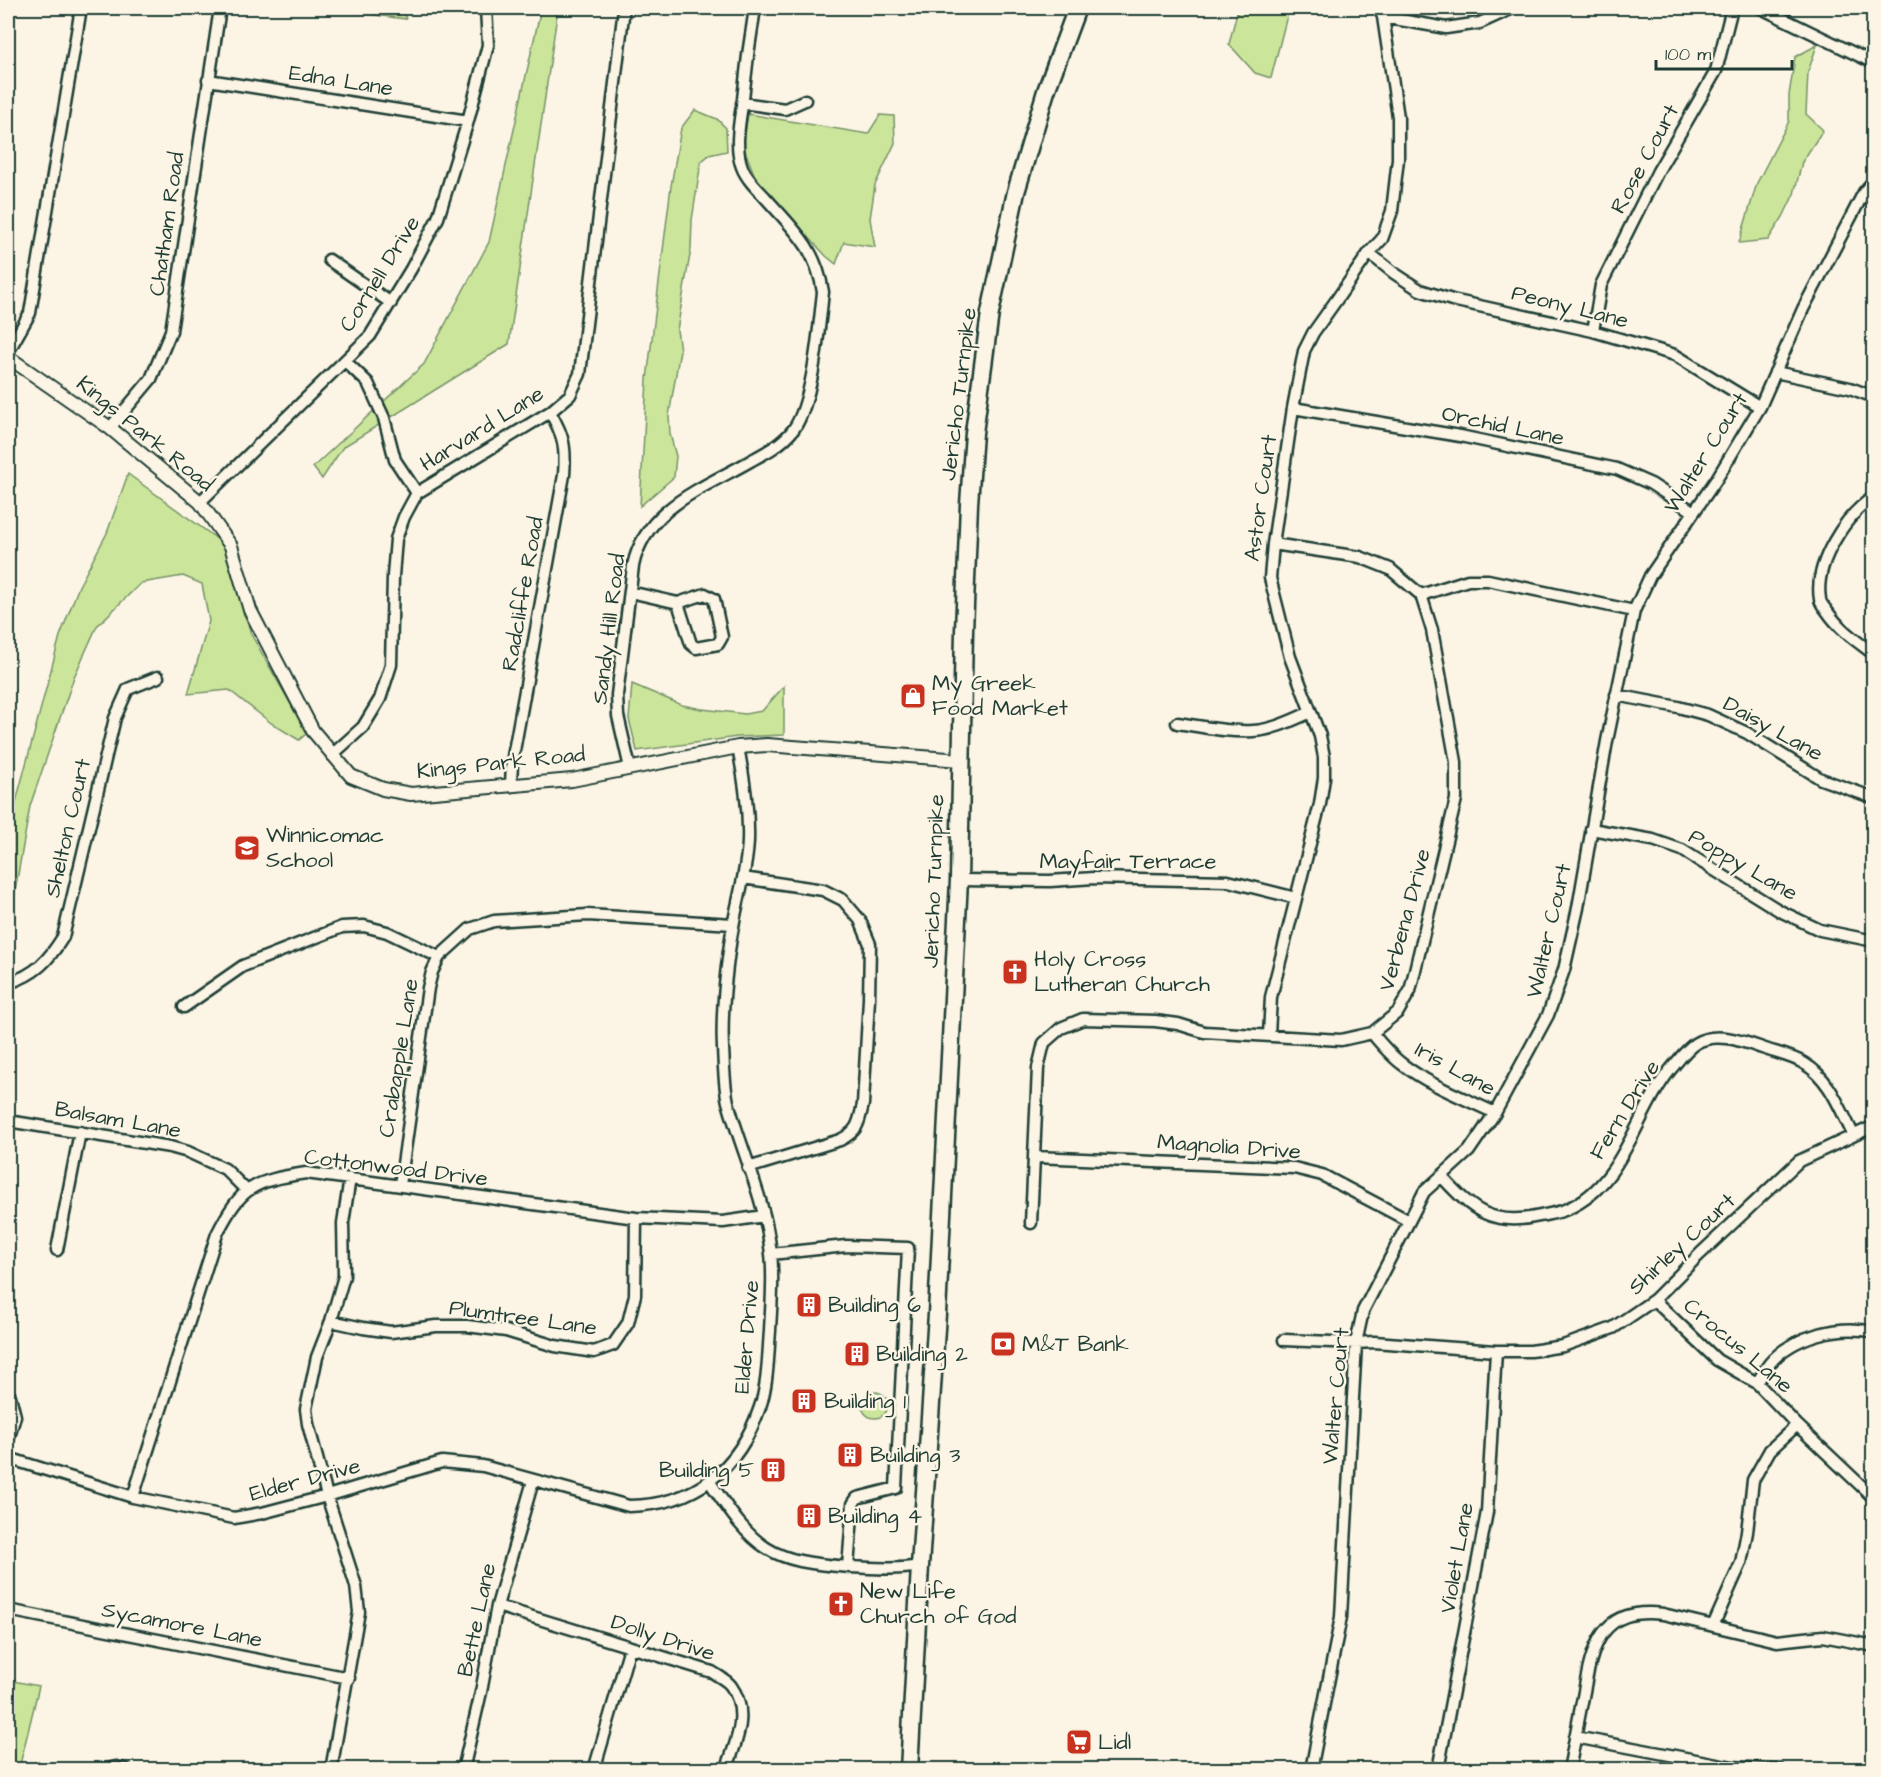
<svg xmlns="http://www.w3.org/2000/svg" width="1881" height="1777" font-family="'Architects Daughter',sans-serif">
	<rect width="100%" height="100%" fill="#fcf5e5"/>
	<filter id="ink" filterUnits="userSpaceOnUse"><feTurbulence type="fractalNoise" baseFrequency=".0167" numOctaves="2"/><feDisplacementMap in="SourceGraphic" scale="12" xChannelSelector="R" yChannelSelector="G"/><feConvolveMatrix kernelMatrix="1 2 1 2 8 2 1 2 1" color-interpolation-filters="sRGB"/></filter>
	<g filter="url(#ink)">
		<!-- green -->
		<path fill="#cbe59b" stroke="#759168" stroke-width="1.5" d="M321,8h81l4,11 -79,-10z
			M541,8h17l-49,336 -166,103 -21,32 -9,-12 111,-103 65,-122z
			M1238,8h51l-18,70 -16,-5 -26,-29z
			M1817,45l-9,27 -2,42 17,16 -21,32 -8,32 -11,23 -15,23 -29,3 18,-60 32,-62v-26l6,-38z
			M695,110l22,9 9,9 1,23 -18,4 -8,7 -9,58 -1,29 -14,81 3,20 -11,66 1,18 6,22 -2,21 -34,29 7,-127 24,-193 10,-58z
			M748,114l120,20 12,-19 14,1 1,27 -20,42 -5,34 5,28 -31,-5 -8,22 -10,-8 -70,-77 -13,-33z
			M128,474l96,70 27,90 56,99 -8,7 -28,-17 -42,-33 -41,4 21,-73 -7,-37 -19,-8 -42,7 -44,43 -23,51 -44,129 -22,125v-99l52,-196 19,-50 28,-53z
			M632,684l50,21 20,4 43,5 17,-3 22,-25v49l-47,2 -100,14 -8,-32z
			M862 1405a13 13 0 1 1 26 0a13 13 0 1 1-26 0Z
			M8,1680l31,6 -20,83h-11z"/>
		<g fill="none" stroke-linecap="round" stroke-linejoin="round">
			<!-- minor casing -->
			<g stroke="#1f3d34" stroke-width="15">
				<path id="minor" d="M1761,8l113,55
					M1383,17l63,11 34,-5 33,-15
					M208,80l260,41
					M742,103l43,6 20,-9
					M1369,253l25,20 26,17 32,10 141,31 82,24 85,52
					M329,260l62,43
					M1593,331l8,-46 57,-114 58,-100 16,-63
					M8,352l22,-39 51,-305
					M345,361l23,22 16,35 11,42 22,33
					M1775,372l75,16 24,9
					M1293,408l167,28 157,33 34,15 43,28
					M110,428l41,-49 20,-48 49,-323
					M1874,497c-29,18 -60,67 -54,102 0,4 4,8 7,12 13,19 28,29 47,43
					M200,502l170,-166 41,-67 27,-51 30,-97 20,-76 -2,-37
					M630,592l48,11 13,41 5,4 22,-4 4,-7 -8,-38 -9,-5 -27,9
					M1421,595l47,-15h20l146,31
					M1616,695l62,12 30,8 39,18 74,46 53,19
					M1177,723c24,3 51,10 76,8 20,-1 40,-11 58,-19
					M332,755l31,-28 17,-28 11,-34 2,-89 3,-37 8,-22 13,-24 133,-81 20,-17 10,-21 44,-366
					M630,768l-12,-52 -1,-21 16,-129c12,-59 73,-79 119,-106 15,-8 30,-16 41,-30 20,-27 26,-102 30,-138 -7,-45 -30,-63 -59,-96 -8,-8 -18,-18 -22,-29 -8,-21 -2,-47 1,-68 3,-31 7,-61 12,-91
					M511,786l1,-24 52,-287c2,-28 0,-39 -14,-63
					M1591,829l62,11 29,10 98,61 40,19 54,11
					M743,878l80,12 20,10 17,20 10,24 -1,55 -6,105c-4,19 -5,27 -23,36l-92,28
					M959,880l91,1 44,-3 134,3 68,17
					M8,983c27,-8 40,-22 55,-46l52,-219 13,-29 30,-12
					M184,1007l59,-41 99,-39 22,-1 23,6 52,25
					M1372,1033c9,11 18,22 30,31 27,21 62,34 93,49
					M1269,1035l2,-38 49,-193 4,-26v-21l-4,-21 -30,-79 -20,-79 3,-34 20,-136 11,-57 9,-18 22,-31 34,-49 13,-14 10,-28 6,-52v-42l-15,-100 -4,-9
					M8,1121l162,26 18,5 37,17 21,21
					M1035,1157l259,11 28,7 87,46
					M1442,1177c30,33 50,50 98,39 8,-2 19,-3 27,-7 57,-24 68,-96 104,-140 7,-8 15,-20 25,-26 20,-12 46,-2 66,5 14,5 31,8 43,16 25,15 35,45 48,70
					M400,1185l28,-197 4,-16 7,-15 31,-28 24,-8 94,-6 145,9
					M1031,1223l7,-155 6,-25 17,-15 22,-9 72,2 23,3 26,8 137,8 31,-7 26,-21 12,-21 46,-192v-37l-24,-132 -11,-35 -31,-26 -30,-12 -87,-13
					M57,1250l23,-118
					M771,1254l75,-8 62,2 -12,240 -39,10 -4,6 -5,63
					M1654,1300l63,60 40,23 40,42 77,73
					M331,1321l32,7 28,4 45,-6h31l39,5 49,15 39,6 19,-7 15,-22 7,-28 1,-77
					M1284,1340l72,3 18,-1 122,9h35l32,-5 50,-18 41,-28 46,-46 99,-93 75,-35
					M1757,1383c4,-6 8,-14 13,-20 23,-27 69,-39 104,-31
					M8,1441l7,-25 -5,-20
					M8,1458l125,39 101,21 28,-5 65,-17 115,-34 41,4 146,40c66,-1 110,-37 131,-99 8,-23 8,-52 10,-76 1,-25 4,-52 1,-77 -5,-52 -29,-102 -43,-152 -4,-17 -4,-37 -5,-54 -2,-37 4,-91 11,-127 5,-26 13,-53 14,-80 1,-32 -4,-62 -10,-94
					M710,1482c45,68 59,80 141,85 23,1 46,3 69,-1
					M133,1497l84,-263c24,-48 37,-53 89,-61l330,45 87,4 41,-6
					M497,1606l215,66c6,4 15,8 19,14 19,26 5,57 -5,84
					M8,1610l341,68
					M1713,1626l28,-63 6,-31 6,-52 17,-30 27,-25
					M1575,1737l158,30 47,3
					M103,1770l13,-3 11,3
					M331,1770l28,-158 -3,-26 -29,-90 -19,-72 -2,-15 11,-52 14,-36 13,-45 -1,-53 7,-45
					M463,1770l18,-78 16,-86 36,-125
					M594,1770l36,-123
					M1311,1770l30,-153 15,-274 7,-32 61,-119 45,-41 26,-38 53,-98 16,-45 14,-62 29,-167 27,-130 16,-35 66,-96 44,-73 43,-98 61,-117 10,-12
					M1438,1770l49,-258 9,-161
					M1569,1770c5,-25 9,-49 14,-73 9,-51 17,-91 80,-83l114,27 46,-5 51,10"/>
			</g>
			<!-- tertiary casing -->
			<g stroke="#1f3d34" stroke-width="16">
				<path id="tertiary" d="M8,357l102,71 90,74 31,44 19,64 63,121 38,45 32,13 28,5 161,-14 166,-33 29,-2 194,15"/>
			</g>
			<!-- primary casing -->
			<g stroke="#1f3d34" stroke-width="21">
				<path id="primary" d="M909,1770l11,-204 17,-252 22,-434 5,-249 5,-127 5,-71 16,-120 26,-121 30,-101 31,-83"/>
			</g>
			<!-- minor -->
			<use href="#minor" stroke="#fcf5e5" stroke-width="10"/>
			<!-- tertiary -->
			<use href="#tertiary" stroke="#fcf5e5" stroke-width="12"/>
			<!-- primary -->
			<use href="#primary" stroke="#fcf5e5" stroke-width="16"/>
		</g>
	</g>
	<!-- icons -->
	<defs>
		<g id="shop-square" transform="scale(1.35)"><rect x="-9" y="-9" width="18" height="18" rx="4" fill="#c8321e" stroke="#fcf5e5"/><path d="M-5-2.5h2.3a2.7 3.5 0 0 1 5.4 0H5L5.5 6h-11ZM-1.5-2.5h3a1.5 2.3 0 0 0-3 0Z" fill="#fff"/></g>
		<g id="school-square" transform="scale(1.35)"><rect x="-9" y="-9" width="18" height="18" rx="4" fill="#c8321e" stroke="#fcf5e5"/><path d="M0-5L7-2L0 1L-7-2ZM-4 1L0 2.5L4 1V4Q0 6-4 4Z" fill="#fff"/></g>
		<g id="church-square" transform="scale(1.35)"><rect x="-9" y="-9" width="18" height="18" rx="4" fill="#c8321e" stroke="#fcf5e5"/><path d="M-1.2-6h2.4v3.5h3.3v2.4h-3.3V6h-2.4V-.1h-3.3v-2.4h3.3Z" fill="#fff"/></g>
		<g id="building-square" transform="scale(1.35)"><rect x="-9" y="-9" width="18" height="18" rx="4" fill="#c8321e" stroke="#fcf5e5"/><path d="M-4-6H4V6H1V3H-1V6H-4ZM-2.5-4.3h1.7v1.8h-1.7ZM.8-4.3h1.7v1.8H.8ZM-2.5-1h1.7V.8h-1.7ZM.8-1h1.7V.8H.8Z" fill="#fff"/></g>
		<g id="bank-square" transform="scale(1.35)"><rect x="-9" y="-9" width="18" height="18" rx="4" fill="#c8321e" stroke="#fcf5e5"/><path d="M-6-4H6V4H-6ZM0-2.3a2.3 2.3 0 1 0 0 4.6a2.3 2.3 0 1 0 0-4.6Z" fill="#fff"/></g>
		<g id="supermarket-square" transform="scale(1.35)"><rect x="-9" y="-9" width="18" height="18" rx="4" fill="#c8321e" stroke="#fcf5e5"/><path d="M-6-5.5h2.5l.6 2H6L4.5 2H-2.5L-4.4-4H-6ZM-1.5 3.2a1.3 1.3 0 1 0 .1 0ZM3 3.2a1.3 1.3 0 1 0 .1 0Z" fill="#fff"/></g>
	</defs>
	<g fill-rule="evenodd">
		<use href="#shop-square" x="913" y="696"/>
		<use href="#school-square" x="247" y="848"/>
		<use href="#church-square" x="1015" y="972"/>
		<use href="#building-square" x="809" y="1305"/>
		<use href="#bank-square" x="1003" y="1344"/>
		<use href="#building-square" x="857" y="1354"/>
		<use href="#building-square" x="804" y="1401"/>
		<use href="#building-square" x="850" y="1455"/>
		<use href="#building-square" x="773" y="1470"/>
		<use href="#building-square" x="809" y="1516"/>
		<use href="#church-square" x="841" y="1604"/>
		<use href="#supermarket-square" x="1079" y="1742"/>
	</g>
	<g text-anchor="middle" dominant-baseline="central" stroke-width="5" stroke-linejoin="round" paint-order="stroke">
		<!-- street labels -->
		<g font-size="22" fill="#1f3d34" stroke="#fcf5e5">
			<text transform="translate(341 81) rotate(9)">Edna Lane</text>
			<text transform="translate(1645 159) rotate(-62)">Rose Court</text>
			<text transform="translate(167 224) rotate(-82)">Chatham Road</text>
			<text transform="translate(380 274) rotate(-58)">Cornell Drive</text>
			<text transform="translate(1570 307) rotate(14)">Peony Lane</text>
			<text transform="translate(959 394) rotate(-83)">Jericho Turnpike</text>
			<text transform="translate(1503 426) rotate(12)">Orchid Lane</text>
			<text transform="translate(482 429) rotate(-32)">Harvard Lane</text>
			<text transform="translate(145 434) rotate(39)">Kings Park Road</text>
			<text transform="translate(1706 453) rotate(-58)">Walter Court</text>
			<text transform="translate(1261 498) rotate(-82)">Astor Court</text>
			<text transform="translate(523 594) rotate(-80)">Radcliffe Road</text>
			<text transform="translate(609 629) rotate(-83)">Sandy Hill Road</text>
			<text transform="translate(1773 729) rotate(29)">Daisy Lane</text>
			<text transform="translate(501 763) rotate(-6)">Kings Park Road</text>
			<text transform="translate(68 828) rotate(-77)">Shelton Court</text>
			<text x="1128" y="861">Mayfair Terrace</text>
			<text transform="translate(1743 865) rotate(30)">Poppy Lane</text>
			<text transform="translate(934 881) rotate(-88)">Jericho Turnpike</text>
			<text transform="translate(1405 920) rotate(-75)">Verbena Drive</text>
			<text transform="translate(1549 931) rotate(-77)">Walter Court</text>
			<text transform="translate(399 1058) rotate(-81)">Crabapple Lane</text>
			<text transform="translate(1455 1069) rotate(29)">Iris Lane</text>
			<text transform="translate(1625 1110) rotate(-58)">Fern Drive</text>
			<text transform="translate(118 1120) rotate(10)">Balsam Lane</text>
			<text transform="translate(1229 1147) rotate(4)">Magnolia Drive</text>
			<text transform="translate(396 1168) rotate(7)">Cottonwood Drive</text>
			<text transform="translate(1682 1244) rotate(-43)">Shirley Court</text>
			<text transform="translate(523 1318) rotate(8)">Plumtree Lane</text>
			<text transform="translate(747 1337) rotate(-85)">Elder Drive</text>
			<text transform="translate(1738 1346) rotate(40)">Crocus Lane</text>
			<text transform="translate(1336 1396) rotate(-85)">Walter Court</text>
			<text transform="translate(305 1480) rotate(-15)">Elder Drive</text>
			<text transform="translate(1457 1558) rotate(-80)">Violet Lane</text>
			<text transform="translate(477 1620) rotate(-78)">Bette Lane</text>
			<text transform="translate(182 1625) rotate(11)">Sycamore Lane</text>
			<text transform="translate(663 1638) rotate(18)">Dolly Drive</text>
		</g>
		<!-- poi labels -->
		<g font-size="22" fill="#1f3d34" stroke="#fcf5e5" text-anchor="start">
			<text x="932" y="683">My Greek<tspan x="932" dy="25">Food Market</tspan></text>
			<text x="266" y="835">Winnicomac<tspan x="266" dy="25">School</tspan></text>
			<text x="1034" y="959">Holy Cross<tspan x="1034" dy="25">Lutheran Church</tspan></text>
			<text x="828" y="1305">Building 6</text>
			<text x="1022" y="1344">M&amp;T Bank</text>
			<text x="876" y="1354">Building 2</text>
			<text x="824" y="1401">Building 1</text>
			<text x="870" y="1455">Building 3</text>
			<text x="754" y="1470" text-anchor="end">Building 5</text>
			<text x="828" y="1516">Building 4</text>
			<text x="860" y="1591">New Life<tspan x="860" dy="25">Church of God</tspan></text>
			<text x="1098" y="1742">Lidl</text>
		</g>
	</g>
	<!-- margin -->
	<rect width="1881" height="1777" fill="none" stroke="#fcf5e5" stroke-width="30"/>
	<rect x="15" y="15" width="1851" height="1747" fill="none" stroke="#1f3d34" stroke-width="2" filter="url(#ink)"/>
	<!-- scale -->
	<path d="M1656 60v9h136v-9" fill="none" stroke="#1f3d34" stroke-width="3"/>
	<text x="1665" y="60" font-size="18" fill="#1f3d34" stroke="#fcf5e5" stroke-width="4.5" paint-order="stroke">100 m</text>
</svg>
